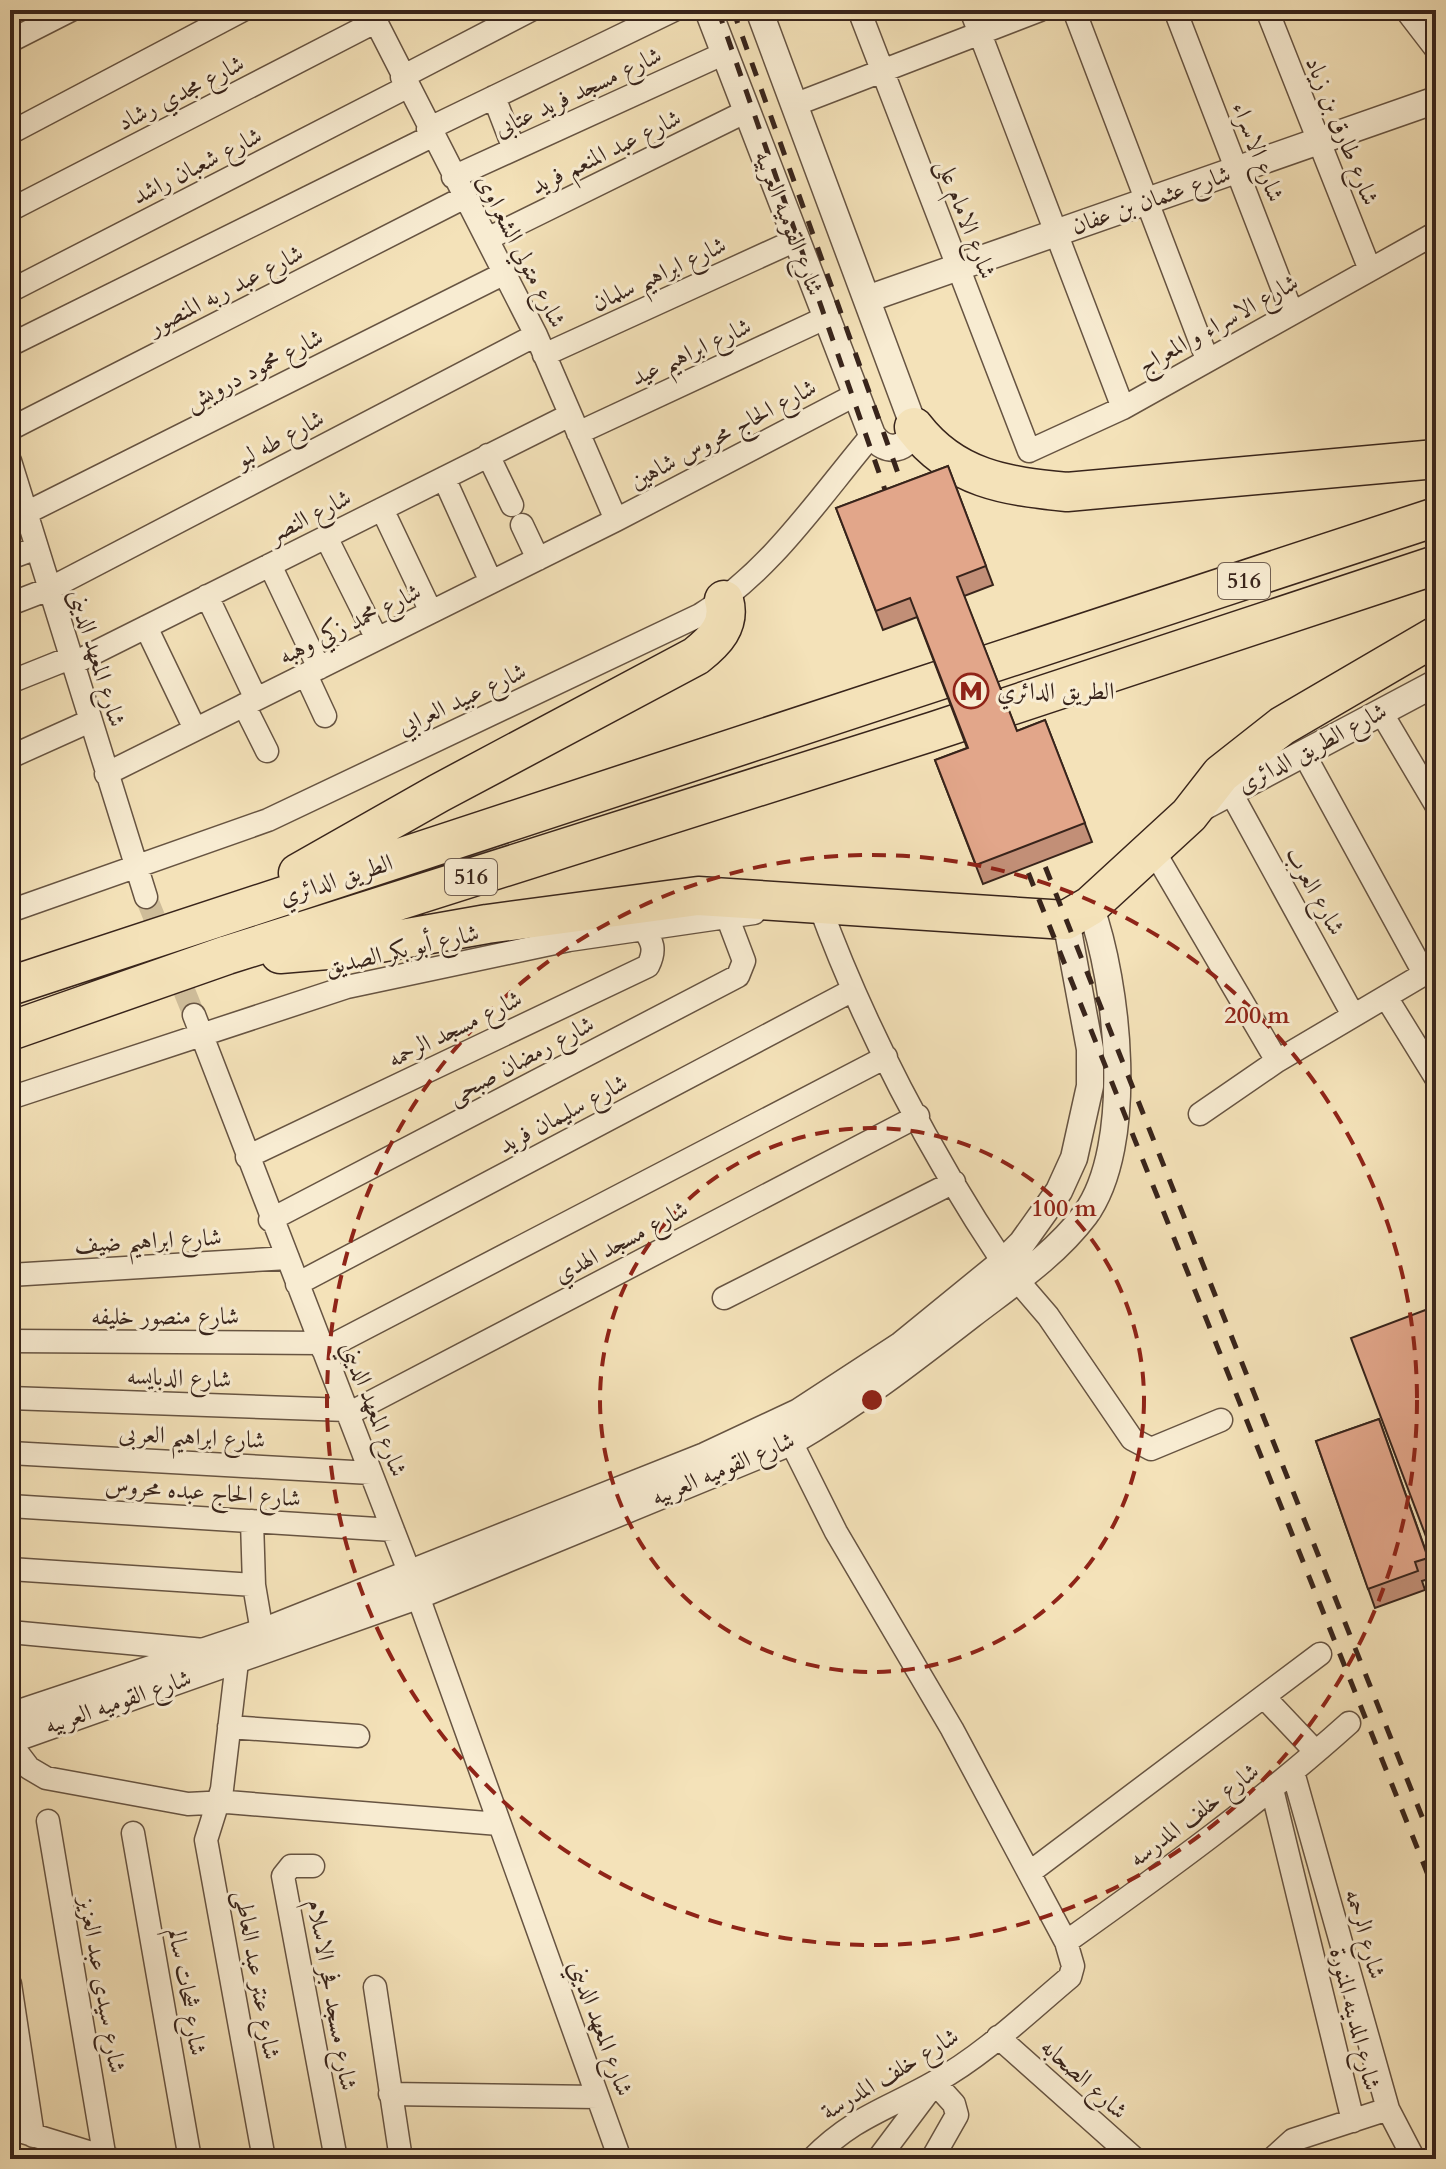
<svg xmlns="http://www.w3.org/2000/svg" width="1446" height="2169" font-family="Cardo,Amiri,serif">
	<rect width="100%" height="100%" fill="#f4e2b9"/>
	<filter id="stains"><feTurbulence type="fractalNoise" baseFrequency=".0025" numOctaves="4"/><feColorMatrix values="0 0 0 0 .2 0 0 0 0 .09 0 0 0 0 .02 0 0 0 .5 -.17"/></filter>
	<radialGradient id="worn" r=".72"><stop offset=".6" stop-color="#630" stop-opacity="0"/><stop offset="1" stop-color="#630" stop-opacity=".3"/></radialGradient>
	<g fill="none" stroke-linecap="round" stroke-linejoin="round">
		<!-- minor-tunnel -->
		<path stroke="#cebc99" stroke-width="22" stroke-dasharray="22 11" stroke-linecap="butt" d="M146,897l48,118"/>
		<!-- minor casing -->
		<g stroke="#675442" stroke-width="25">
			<path id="minor" d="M370,10l166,325 80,185
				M859,10l170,441 94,-43 313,-175
				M971,10l152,398
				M1074,10l133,349
				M1175,10l117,303
				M1267,10l103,260
				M1406,10l30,39
				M10,41l61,-31
				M402,77l129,-67
				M494,97l20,52
				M794,105l246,-95
				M428,129l246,-119
				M10,133l233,-123
				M453,177l272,-124
				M10,210l365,-188
				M487,239l260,-128
				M10,291l397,-204
				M10,345l422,-209
				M544,355l252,-115
				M10,429l455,-232
				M578,433l247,-115
				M488,455l24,50
				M10,461l136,436
				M444,478l47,104
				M382,509l49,103
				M26,513l479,-240
				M522,525l16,34
				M326,537l51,102
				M10,558l27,-10
				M270,565l49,103
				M207,596l49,103
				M10,604l39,-15 487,-254
				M146,627l49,102
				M72,664l498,-249
				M306,675l19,41
				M10,682l60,-24
				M244,705l23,46
				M1381,712l55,93
				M1304,754l121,221
				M10,757l80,-36
				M106,774l510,-254 239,-125
				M1223,778l130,237
				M1152,848l125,213
				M812,905l7,-1c44,121 112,251 184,358
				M10,911l258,-91 432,-205c71,-44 118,-116 172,-180
				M1386,997l50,81
				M194,1015l216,559 210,585
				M10,1098l337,-111 222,-47 185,-27
				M1200,1114l77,-53 159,-94
				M247,1157l401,-191c8,-16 5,-24 -5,-38
				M270,1220l468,-244 6,-15 -17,-45
				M10,1275l278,-17
				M1017,1280l31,36 84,123 19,10 70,-29
				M297,1284l556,-294
				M724,1298l230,-116
				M10,1341l310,2
				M323,1350l563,-293
				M10,1398l337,12
				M348,1414l570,-298
				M791,1442l45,90 116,197 114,213 7,24 -3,11c-43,36 -86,78 -135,105 -49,28 -80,34 -123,77
				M10,1453l361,20
				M10,1506l383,24
				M252,1521l2,64
				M10,1569l244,16 8,47
				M10,1632l194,18
				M239,1645l-17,144 -16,51 58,319
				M1264,1697l52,55
				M229,1727l129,9
				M10,1743l19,25 17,10 142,26 39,-2 272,22
				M1293,1772l95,337 26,50
				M1272,1789l81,332
				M48,1821l57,338
				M133,1833l57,326
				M313,1866h-22l-8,10 53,283
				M1029,1873l291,-219
				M1066,1942c97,-69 194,-139 283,-219
				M10,1984l23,152
				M375,1987l26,172
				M998,2037l137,122
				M390,2094l207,3
				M10,2128l101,31
				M878,2159l57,-76 19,21 3,11 -25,44
				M1272,2159l21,-19 95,-31"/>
		</g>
		<!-- tertiary casing -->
		<g stroke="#675442" stroke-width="29">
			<path id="tertiary" d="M708,10l164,425c14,20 36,16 42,-8l-155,-417
				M867,299l569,-199
				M1203,807l233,-124
				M10,1716l252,-84 443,-176 94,-44 101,-66 103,-84 19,-19 37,-52 15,-33 16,-72v-37l-24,-129
				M10,1740l407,-144 374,-154c64,-37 122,-82 180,-127 39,-30 84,-60 114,-100 51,-70 33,-232 5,-309"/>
		</g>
		<!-- motorway casing -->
		<g stroke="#38241b" stroke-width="41">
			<path id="motorway" d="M914,427c40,52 92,59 153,65l369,-33
				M298,873l141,-80 257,-137c19,-15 35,-31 28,-56
				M280,954l71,-6 136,-24 211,-28 368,24 24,-14 99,-91 32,-41 61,-48 154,-90
				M10,986l1426,-469
				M10,1031l217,-76 707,-224 502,-166"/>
		</g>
		<!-- minor -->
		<use href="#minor" stroke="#f8ecd2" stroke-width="22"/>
		<!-- tertiary -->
		<use href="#tertiary" stroke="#f8ecd2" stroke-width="26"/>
		<!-- motorway -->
		<use href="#motorway" stroke="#f4e2b9" stroke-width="38"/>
		<!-- rail -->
		<path stroke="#38241b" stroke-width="5" stroke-dasharray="14 14" stroke-linecap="butt" d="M718,10l174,500
			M733,10l176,494
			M1035,841l401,1011
			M1018,847l418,1048"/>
	</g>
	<!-- wall -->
	<path fill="#c28f77" stroke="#38241b" stroke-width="2" d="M948,466l45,119 -29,11 53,135 28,-11 47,122 -109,42 -48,-124 32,-12 -50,-131 -34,13 -47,-122z
		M1379,1419l56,158 -13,4 3,9 -50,18 -59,-167z"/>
	<!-- building -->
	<path fill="#e2a68a" stroke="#38241b" stroke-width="2" d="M948,466l38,100 -29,11 60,154 28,-11 40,103 -109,42 -41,-105 33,-12 -58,-150 -34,13 -40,-103z
		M1436,1306v257l-85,-225z
		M1379,1419l49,139 -13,4 3,9 -50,18 -52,-148z"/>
	<!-- distance rings -->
	<g fill="none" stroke="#8f2418" stroke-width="4" stroke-dasharray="14 10">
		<circle cx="872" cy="1400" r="272"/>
		<circle cx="872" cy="1400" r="545"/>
	</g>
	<!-- icons -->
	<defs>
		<g id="metro-ring" transform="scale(1.8)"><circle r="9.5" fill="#f8ecd2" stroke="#8f2418" stroke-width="1.5"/><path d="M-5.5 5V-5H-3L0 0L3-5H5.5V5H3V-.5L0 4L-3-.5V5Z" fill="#8f2418"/></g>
	</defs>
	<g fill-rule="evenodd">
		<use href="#metro-ring" x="971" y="691"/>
	</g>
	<g text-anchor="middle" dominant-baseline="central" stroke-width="6" stroke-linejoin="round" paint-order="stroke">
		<!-- shield labels -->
		<g fill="#f8ecd2" stroke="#726052" stroke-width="2">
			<rect x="1218" y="563" width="52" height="36" rx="6"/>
			<rect x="445" y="859" width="52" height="36" rx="6"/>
		</g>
		<g font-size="22" font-weight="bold" fill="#38241b">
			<text x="1244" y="581">516</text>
			<text x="471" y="877">516</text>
		</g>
		<!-- street labels -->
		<g font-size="24" fill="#38241b" stroke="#f8ecd2">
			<text transform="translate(578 92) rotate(-25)">شارع مسجد فريد عتابى</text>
			<text transform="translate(181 93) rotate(-27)">شارع مجدي رشاد</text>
			<text transform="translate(1342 131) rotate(68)">شارع طارق بن زياد</text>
			<text transform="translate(606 152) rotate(-26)">شارع عبد المنعم فريد</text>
			<text transform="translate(1258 152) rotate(69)">شارع الاسراء</text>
			<text transform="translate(197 166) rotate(-27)">شارع شعبان راشد</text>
			<text transform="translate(1151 200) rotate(-19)">شارع عثمان بن عفان</text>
			<text transform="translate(966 219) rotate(69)">شارع الامام على</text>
			<text transform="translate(789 223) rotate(69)">شارع القوميه العربيه</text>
			<text transform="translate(521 251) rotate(63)">شارع متولي الشعراوى</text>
			<text transform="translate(659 274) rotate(-25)">شارع ابراهيم سلمان</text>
			<text transform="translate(226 290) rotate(-27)">شارع عبد ربه المنصور</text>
			<text transform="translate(1218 324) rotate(-29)">شارع الاسراء و المعراج</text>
			<text transform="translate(691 352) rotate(-25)">شارع ابراهيم عيد</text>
			<text transform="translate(254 370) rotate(-27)">شارع محمود درويش</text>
			<text transform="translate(723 434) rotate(-28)">شارع الحاج محروس شاهين</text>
			<text transform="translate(280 439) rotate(-28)">شارع طه لبو</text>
			<text transform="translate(310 516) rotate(-27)">شارع النصر</text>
			<text transform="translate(350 624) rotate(-26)">شارع محمد زكي وهبه</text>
			<text transform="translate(97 658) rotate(73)">شارع المعهد الدينى</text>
			<text transform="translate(462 699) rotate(-25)">شارع عبيد العرابي</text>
			<text transform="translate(1312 748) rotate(-28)">شارع الطريق الدائرى</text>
			<text transform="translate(336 880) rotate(-18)">الطريق الدائري</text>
			<text transform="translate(1315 891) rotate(61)">شارع العرب</text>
			<text transform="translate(402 950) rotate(-13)">شارع أبو بكر الصديق</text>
			<text transform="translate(455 1029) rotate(-26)">شارع مسجد الرحمه</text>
			<text transform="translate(521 1060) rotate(-28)">شارع رمضان صبحى</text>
			<text transform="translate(563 1114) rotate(-28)">شارع سليمان فريد</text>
			<text transform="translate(148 1241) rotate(-3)">شارع ابراهيم ضيف</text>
			<text transform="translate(621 1242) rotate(-28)">شارع مسجد الهدي</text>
			<text x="165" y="1316">شارع منصور خليفه</text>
			<text transform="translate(179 1378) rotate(2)">شارع الدبايسه</text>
			<text transform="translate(374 1409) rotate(69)">شارع المعهد الديني</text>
			<text transform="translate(192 1437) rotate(3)">شارع ابراهيم العربى</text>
			<text transform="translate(723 1469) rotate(-23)">شارع القوميه العربيه</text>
			<text transform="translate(203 1492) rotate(4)">شارع الحاج عبده محروس</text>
			<text transform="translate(118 1702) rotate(-19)">شارع القوميه العربيه</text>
			<text transform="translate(1194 1815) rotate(-37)">شارع خلف المدرسه</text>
			<text transform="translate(1365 1934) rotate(74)">شارع الرحمه</text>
			<text transform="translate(257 1975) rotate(80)">شارع عنتر عبد العاطى</text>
			<text transform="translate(102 1985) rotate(80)">شارع سيدى عبد العزيز</text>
			<text transform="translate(187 1992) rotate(80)">شارع شحات سالم</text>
			<text transform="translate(332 1995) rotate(80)">شارع مسجد فجر الاسلام</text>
			<text transform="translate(1355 2019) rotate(76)">شارع المدينه المنورة</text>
			<text transform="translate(601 2028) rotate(70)">شارع المعهد الديني</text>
			<text transform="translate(890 2074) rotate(-31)">شارع خلف المدرسة</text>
			<text transform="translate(1084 2079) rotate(42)">شارع الصحابه</text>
		</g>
		<!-- poi labels -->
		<g font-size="24" fill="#38241b" stroke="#f8ecd2" text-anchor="start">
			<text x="997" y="691">الطريق الدائري</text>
		</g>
	</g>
	<circle cx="872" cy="1400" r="12" fill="#8f2418" stroke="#f8ecd2" stroke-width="4"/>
	<g font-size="24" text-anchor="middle" font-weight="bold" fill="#8f2418" stroke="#f8ecd2" stroke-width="6" stroke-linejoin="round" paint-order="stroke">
		<text x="1257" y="1023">200 m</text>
		<text x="1064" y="1216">100 m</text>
	</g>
	<!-- margin -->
	<rect width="1446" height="2169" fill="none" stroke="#f4e2b9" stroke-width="40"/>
	<rect x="12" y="12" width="1422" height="2145" fill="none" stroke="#38241b" stroke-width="4"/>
	<rect x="20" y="20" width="1406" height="2129" fill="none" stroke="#38241b" stroke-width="2"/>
	<rect width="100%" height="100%" filter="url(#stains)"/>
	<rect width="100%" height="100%" fill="url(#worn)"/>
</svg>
